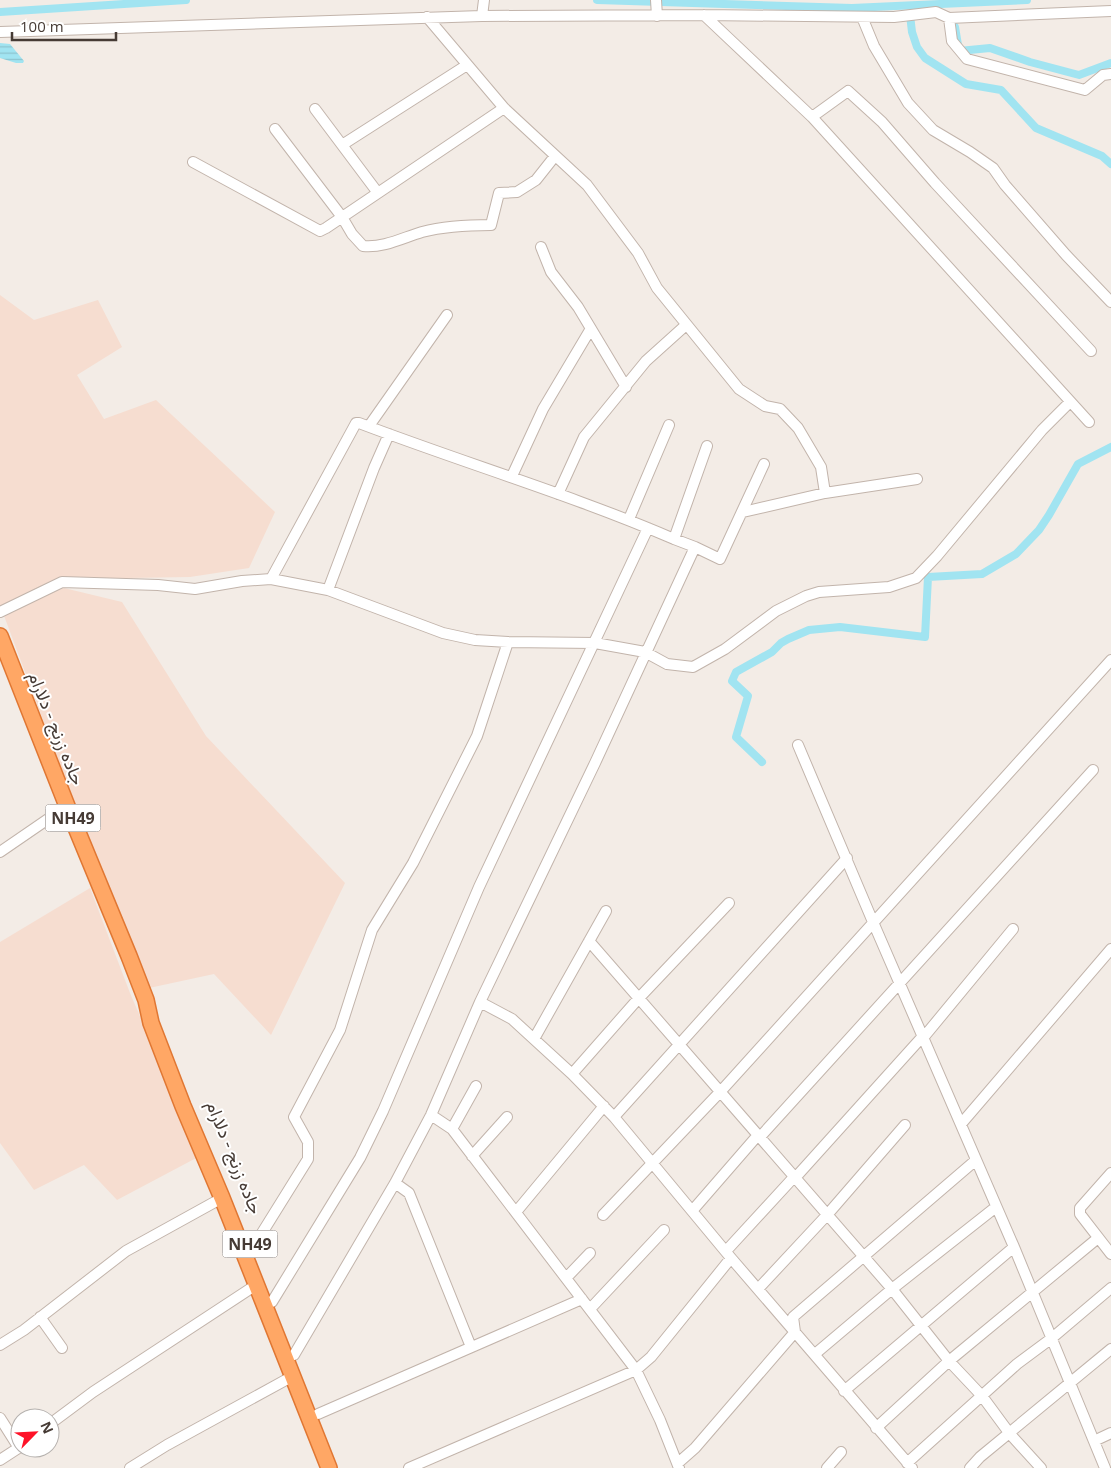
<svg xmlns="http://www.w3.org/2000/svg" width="1111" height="1468" font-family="'Open Sans',Vazirmatn,sans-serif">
	<defs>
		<pattern id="water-rules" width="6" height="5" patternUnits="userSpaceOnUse" patternTransform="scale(1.25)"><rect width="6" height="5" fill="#a1e4f1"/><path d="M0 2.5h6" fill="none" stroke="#8cc4cf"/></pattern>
	</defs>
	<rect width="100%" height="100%" fill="#f3ece6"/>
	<!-- commercial -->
	<path fill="#f6ddd0" d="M0,295l34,25 64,-20 24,47 -45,28 27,44 52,-19 119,112 -26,56 -59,9 -127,2 -63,28z
		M64,588l58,14 84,134 139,147 -74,152 -57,-61 -65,14 -65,-158 -81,-217z
		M90,888l40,105 70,163 -83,44 -33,-35 -50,25 -34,-47v-201z"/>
	<!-- water -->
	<path fill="url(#water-rules)" d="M0,43l10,1 14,17 -1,2h-7l-16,-5z"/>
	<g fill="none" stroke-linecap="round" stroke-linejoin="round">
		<!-- canal -->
		<path stroke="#a1e4f1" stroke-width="8" d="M597,0l255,8 175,-8
			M0,12l186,-12
			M910,15l2,17 5,15 8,11 41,26 35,6 35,38 66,28 9,8
			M955,27l4,24 31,-3 40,14 49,13 32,-12
			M762,762l-26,-25 12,-41 -16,-15 4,-9 36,-20 9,-9 7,-4 21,-9 31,-3 85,10 3,-60 54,-3 34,-20 23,-24 10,-15 29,-51 33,-17"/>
		<!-- minor casing -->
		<g stroke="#c2b4ab" stroke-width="12">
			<path id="minor" d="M656,0l1,16
				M704,15l108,102 277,305
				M482,16l2,-16
				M427,17l77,91
				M862,17l12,29 34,57 25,27 37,22 23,16 12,17 61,70 45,47
				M949,18l3,23 15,18 118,31 18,-15 8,-1
				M0,32l482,-16 222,-1 190,2 42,-5 13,6 162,-7
				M315,109l63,84
				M812,117l36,-26 34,31 53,61 156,168
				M275,129l67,88 10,17 11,12c21,2 39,-8 59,-14 23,-6 46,-7 69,-7l8,-32 18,-1 19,-12 19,-24
				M342,145l125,-80
				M193,162l127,69 6,-3 178,-120 83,77 51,68 19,35 82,101 26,17 15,3 18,19 23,39 4,26
				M541,247l10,25 27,35 48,80
				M369,426l78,-111
				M512,476l31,-67 47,-79
				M558,494l26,-57 62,-76 40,-36
				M743,512l82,-19 92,-14
				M629,519l40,-94
				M695,547l25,12 44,-95
				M271,579l85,-156h3c105,40 213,72 315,116
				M328,590l46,-122 15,-34
				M0,612l62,-30 96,3 37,4 47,-8 29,-2 57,11 115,43 32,7 33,2 87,1 50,9 22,12 26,3 32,-18 51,-38 30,-15 13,-4 70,-5 27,-9 21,-22 105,-126 28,-28
				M798,745l75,177 141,325 91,221
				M0,852l67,-46
				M589,941l303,348 57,72 33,35 28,38 31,34
				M480,1002l32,17 60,55 42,43 117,141 181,210
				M923,1038l90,-109
				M534,1039l72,-128
				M572,1074l66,-75 91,-96
				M431,1115l21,14 184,241 24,50 19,48
				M614,1117l233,-259
				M961,1124l150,-175
				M452,1129l24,-43
				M760,1137l333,-367
				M472,1156l35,-39
				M1111,1173l-31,35v6l31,40
				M795,1178l128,-142
				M395,1183l14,10 62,154
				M692,1211l66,-76
				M516,1212l88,-106
				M603,1215l118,-124 390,-431
				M252,1249l56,-90v-17l-14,-25 46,-87 32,-100 41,-67 64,-127 31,-94
				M726,1251l68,-74
				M567,1277l23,-24
				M758,1289l69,-74 78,-90
				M272,1302l88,-144 23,-47 96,-224 169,-359
				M590,1309l74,-79
				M40,1317l22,31
				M0,1345l24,-15 102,-79 96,-53
				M815,1354l77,-65 104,-82
				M294,1355l101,-172 36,-68 49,-113 115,-239 100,-216 -21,-8 33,-93
				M844,1391l170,-144
				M318,1414l264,-115
				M0,1418l19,30
				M50,1424l43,-32 163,-107
				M876,1428l73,-67 149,-123
				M1094,1441l17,-8
				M0,1460l20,-13
				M678,1463l17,-15 100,-116 -2,-15 183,-157
				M907,1463l110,-99 35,-26 59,-50
				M130,1468l37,-23 126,-69
				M409,1468l227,-98 15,-13 80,-99
				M827,1468l14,-16
				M970,1468l10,-11 131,-108"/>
		</g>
		<!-- highway casing -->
		<g stroke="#e07733" stroke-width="18">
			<path id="highway" d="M0,636l67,170 62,150 17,44 5,23 32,83 39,92 107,270"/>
		</g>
		<!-- minor -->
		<use href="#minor" stroke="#fff" stroke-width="10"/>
		<!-- highway -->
		<use href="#highway" stroke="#ffa765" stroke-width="15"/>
	</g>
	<g text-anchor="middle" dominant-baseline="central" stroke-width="4" stroke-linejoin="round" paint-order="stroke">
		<!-- shield labels -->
		<g fill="#fff" stroke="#7e7672" stroke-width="1">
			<rect x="45.5" y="804.5" width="55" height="27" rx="4"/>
			<rect x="222.5" y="1230.5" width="55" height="27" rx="4"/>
		</g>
		<g font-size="16" font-weight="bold" fill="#463b35">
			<text x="73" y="818">NH49</text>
			<text x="250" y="1244">NH49</text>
		</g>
		<!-- street labels -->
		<g font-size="18" fill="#463b35" stroke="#fff">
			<text transform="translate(57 728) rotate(68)">جاده زرنج - دلارام</text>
			<text transform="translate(235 1157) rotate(68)">جاده زرنج - دلارام</text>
		</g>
	</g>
	<!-- north arrow -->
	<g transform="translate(35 1433) rotate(66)"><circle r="24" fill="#ffffff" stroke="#b5b1ae"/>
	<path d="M0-4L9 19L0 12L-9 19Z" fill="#fe1228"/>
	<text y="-8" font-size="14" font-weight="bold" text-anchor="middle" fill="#463b35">N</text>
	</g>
	<!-- scale -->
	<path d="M12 32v8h104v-8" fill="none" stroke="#463b35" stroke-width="2.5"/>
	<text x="20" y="32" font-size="15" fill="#463b35" stroke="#ffffff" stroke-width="4" paint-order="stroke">100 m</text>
</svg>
